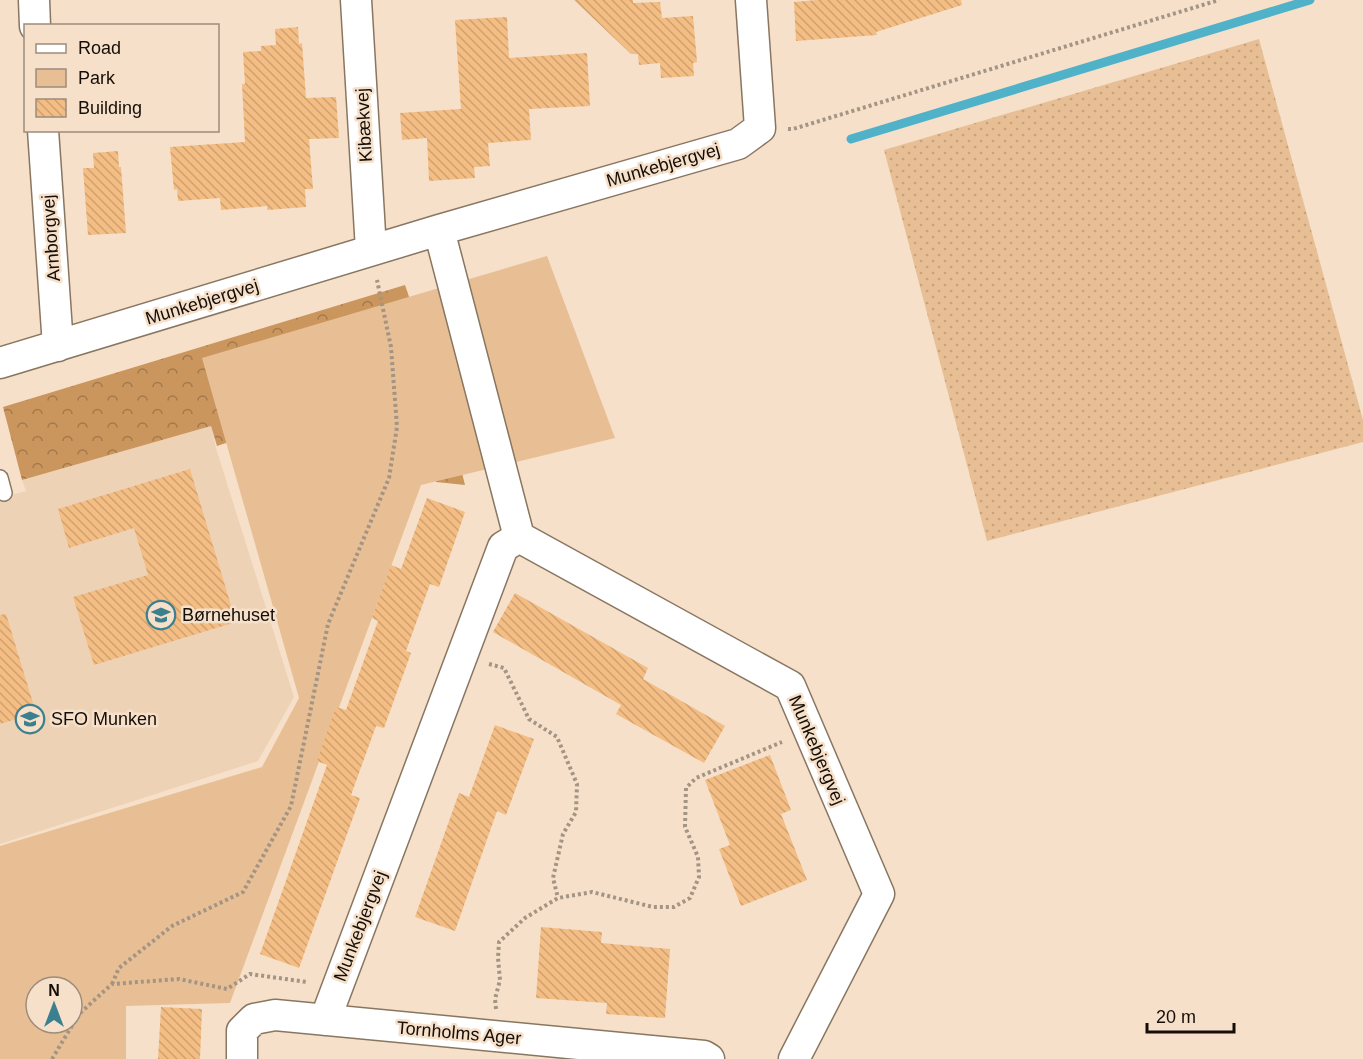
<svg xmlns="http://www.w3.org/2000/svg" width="1363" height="1059" font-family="Arial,sans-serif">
	<defs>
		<pattern id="grass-dots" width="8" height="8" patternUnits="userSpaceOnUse" patternTransform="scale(1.5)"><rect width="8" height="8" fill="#e8bf95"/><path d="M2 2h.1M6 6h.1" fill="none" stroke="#c6a37f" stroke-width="1.8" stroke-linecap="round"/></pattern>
		<pattern id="forest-crowns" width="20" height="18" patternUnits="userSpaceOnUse" patternTransform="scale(1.5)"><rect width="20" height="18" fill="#ca965d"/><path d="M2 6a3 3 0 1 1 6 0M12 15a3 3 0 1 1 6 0" fill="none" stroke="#a3794b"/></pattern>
		<pattern id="building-back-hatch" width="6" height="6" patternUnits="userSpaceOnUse" patternTransform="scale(1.5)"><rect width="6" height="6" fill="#f3bd83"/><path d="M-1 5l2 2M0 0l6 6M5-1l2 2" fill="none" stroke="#cfa170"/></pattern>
	</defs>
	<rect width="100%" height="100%" fill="#f6e0ca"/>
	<!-- built -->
	<path fill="#eed2b6" d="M211,426l5,22 78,249 -36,64 -258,83v-346l26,-7 -4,-11z"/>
	<!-- grass -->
	<path fill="url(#grass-dots)" d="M1259,39l104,381v22l-376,99 -103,-391z"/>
	<!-- forest -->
	<path fill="url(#forest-crowns)" d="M405,285l38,112 22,88 -29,-3 -31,-96 -61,18 -127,42 -6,-20 -189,54 -19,-73z"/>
	<!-- green -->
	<path fill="#e8bf95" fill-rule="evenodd" d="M547,256l68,182 -194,47 -191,518 -104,3v53h-126v-213l262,-79 37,-69 -97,-340zM36,987h36v36h-36z"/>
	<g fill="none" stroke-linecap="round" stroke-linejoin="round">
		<!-- stream -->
		<path stroke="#50b2c9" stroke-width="9" d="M851,139l459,-139"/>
	</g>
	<!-- building -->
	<path fill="url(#building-back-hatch)" d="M574,0h59v3l27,-1 2,16 31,-2 4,46 -4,1 1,13 -33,2 -1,-15 -21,2 -1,-11h-7z
		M817,0h144l1,5 -86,27 1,3 -81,6 -2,-39z
		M507,17l2,41 78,-5 3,53 -61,3 2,31 -43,3 2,23 -16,1 1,11 -46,3 -2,-43 -25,2 -2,-27 61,-4 -6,-89z
		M298,27l1,17 3,-1 4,55 30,-1 3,41 -30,1 4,50h-8l1,18 -39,3v-4l-46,4 -1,-12 -42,3 -1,-12 -3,1 -4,-43 75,-5 -3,-58h3l-2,-32 18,-1v-5l15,-1 -1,-16z
		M118,151l1,16h2l5,66 -38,2 -5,-67h11l-1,-15z
		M190,469l46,153 -142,43 -21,-68 75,-22 -14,-47 -65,20 -11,-39z
		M427,498l38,14 -26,75 -9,-3 -24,67 5,2 -27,75 -8,-2 -25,69 9,3 -61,170 -39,-14 67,-189 -10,-4 19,-54 10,3 32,-89 -6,-3 19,-53 10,4z
		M515,593l133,75 -5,11 82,47 -21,37 -88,-49 5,-9 -128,-73z
		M6,614l30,99 -36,11v-109z
		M495,725l39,14 -28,76 -9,-4 -42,120 -40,-14 44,-124 10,4z
		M770,755l21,55 -10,4 26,66 -66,26 -22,-57 11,-4 -25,-65z
		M541,927l61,5 -1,11 69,6 -5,69 -59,-4 1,-11 -71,-5z
		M161,1007l41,2 -2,50h-42z"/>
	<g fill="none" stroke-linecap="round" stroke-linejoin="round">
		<!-- lane casing -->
		<g stroke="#897661" stroke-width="18">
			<path id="lane" d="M0,478l4,15"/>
		</g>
		<!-- street casing -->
		<g stroke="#897661" stroke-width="33">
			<path id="street" d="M34,0l1,26
				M356,0l15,250
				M43,130l15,216
				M439,230l80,307 271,149 89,208 -85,165
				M0,363l439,-133 299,-86 22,-16 -9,-128
				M325,1020l178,-473 16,-10
				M242,1059v-28l12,-12 21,-4 429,41 5,3"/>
		</g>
		<!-- path -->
		<path stroke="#a49483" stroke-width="4" stroke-dasharray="3 3" stroke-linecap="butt" d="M788,129h5l426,-129
			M489,664l15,4 25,51 28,18 20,47 -1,28 -13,22 -10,44 5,20
			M112,984l7,-16 53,-42 71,-34 48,-86 37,-182 61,-146 8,-51 -6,-80 -14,-67
			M496,1009l-1,-10 5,-19 -2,-22 1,-16 26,-24 33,-20 34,-6 61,15h21l16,-9 9,-21 -1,-20 -13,-30 1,-39 10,-10 86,-36
			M52,1059l27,-45 33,-30 67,-5 48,10 23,-15 57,8"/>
		<!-- lane -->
		<use href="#lane" stroke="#fff" stroke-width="15"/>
		<!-- street -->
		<use href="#street" stroke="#fff" stroke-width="30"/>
	</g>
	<!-- icons -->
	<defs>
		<g id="school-ring" transform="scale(1.5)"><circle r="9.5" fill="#f6e0ca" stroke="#3c7f8f" stroke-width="1.5"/><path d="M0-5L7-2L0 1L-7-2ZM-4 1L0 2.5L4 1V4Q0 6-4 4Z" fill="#3c7f8f"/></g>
	</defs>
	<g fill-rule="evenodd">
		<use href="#school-ring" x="161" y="615"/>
		<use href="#school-ring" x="30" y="719"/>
	</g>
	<g text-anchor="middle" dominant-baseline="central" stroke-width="5" stroke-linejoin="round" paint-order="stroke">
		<!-- street labels -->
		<g font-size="18" fill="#150e07" stroke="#f6e0ca">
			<text transform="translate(364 125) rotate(-93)">Kibækvej</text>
			<text transform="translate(663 165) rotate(-16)">Munkebjergvej</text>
			<text transform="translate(51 238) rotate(-94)">Arnborgvej</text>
			<text transform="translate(202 302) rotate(-17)">Munkebjergvej</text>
			<text transform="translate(817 750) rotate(67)">Munkebjergvej</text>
			<text transform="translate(360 926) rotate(-69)">Munkebjergvej</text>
			<text transform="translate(459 1033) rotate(5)">Tornholms Ager</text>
		</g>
		<!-- poi labels -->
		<g font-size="18" fill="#150e07" stroke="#f6e0ca" text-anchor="start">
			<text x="182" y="615">Børnehuset</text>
			<text x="51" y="719">SFO Munken</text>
		</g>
	</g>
	<!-- legend -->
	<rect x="24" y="24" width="195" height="108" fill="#f6e0ca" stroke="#9c8c7c" stroke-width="1.5"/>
	<rect x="36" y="44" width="30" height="9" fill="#ffffff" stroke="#9c8c7c" stroke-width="1.5"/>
	<text x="78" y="54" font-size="18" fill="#150e07">Road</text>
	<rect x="36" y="69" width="30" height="18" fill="#e8bf95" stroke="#9c8c7c" stroke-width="1.5"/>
	<text x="78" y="84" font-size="18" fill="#150e07">Park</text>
	<rect x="36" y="99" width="30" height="18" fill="url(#building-back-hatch)" stroke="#9c8c7c" stroke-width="1.5"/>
	<text x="78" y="114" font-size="18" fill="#150e07">Building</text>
	<!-- north arrow -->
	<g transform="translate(54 1005)"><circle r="28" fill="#f6e0ca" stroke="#9c8c7c" stroke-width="1.5"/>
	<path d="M0-4.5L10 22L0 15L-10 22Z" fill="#3c7f8f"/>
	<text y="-9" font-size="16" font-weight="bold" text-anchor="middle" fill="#150e07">N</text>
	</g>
	<!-- scale -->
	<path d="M1147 1023v9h87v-9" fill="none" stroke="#150e07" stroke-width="3"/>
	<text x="1156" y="1023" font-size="18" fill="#150e07" stroke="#f6e0ca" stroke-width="4.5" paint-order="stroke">20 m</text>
</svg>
